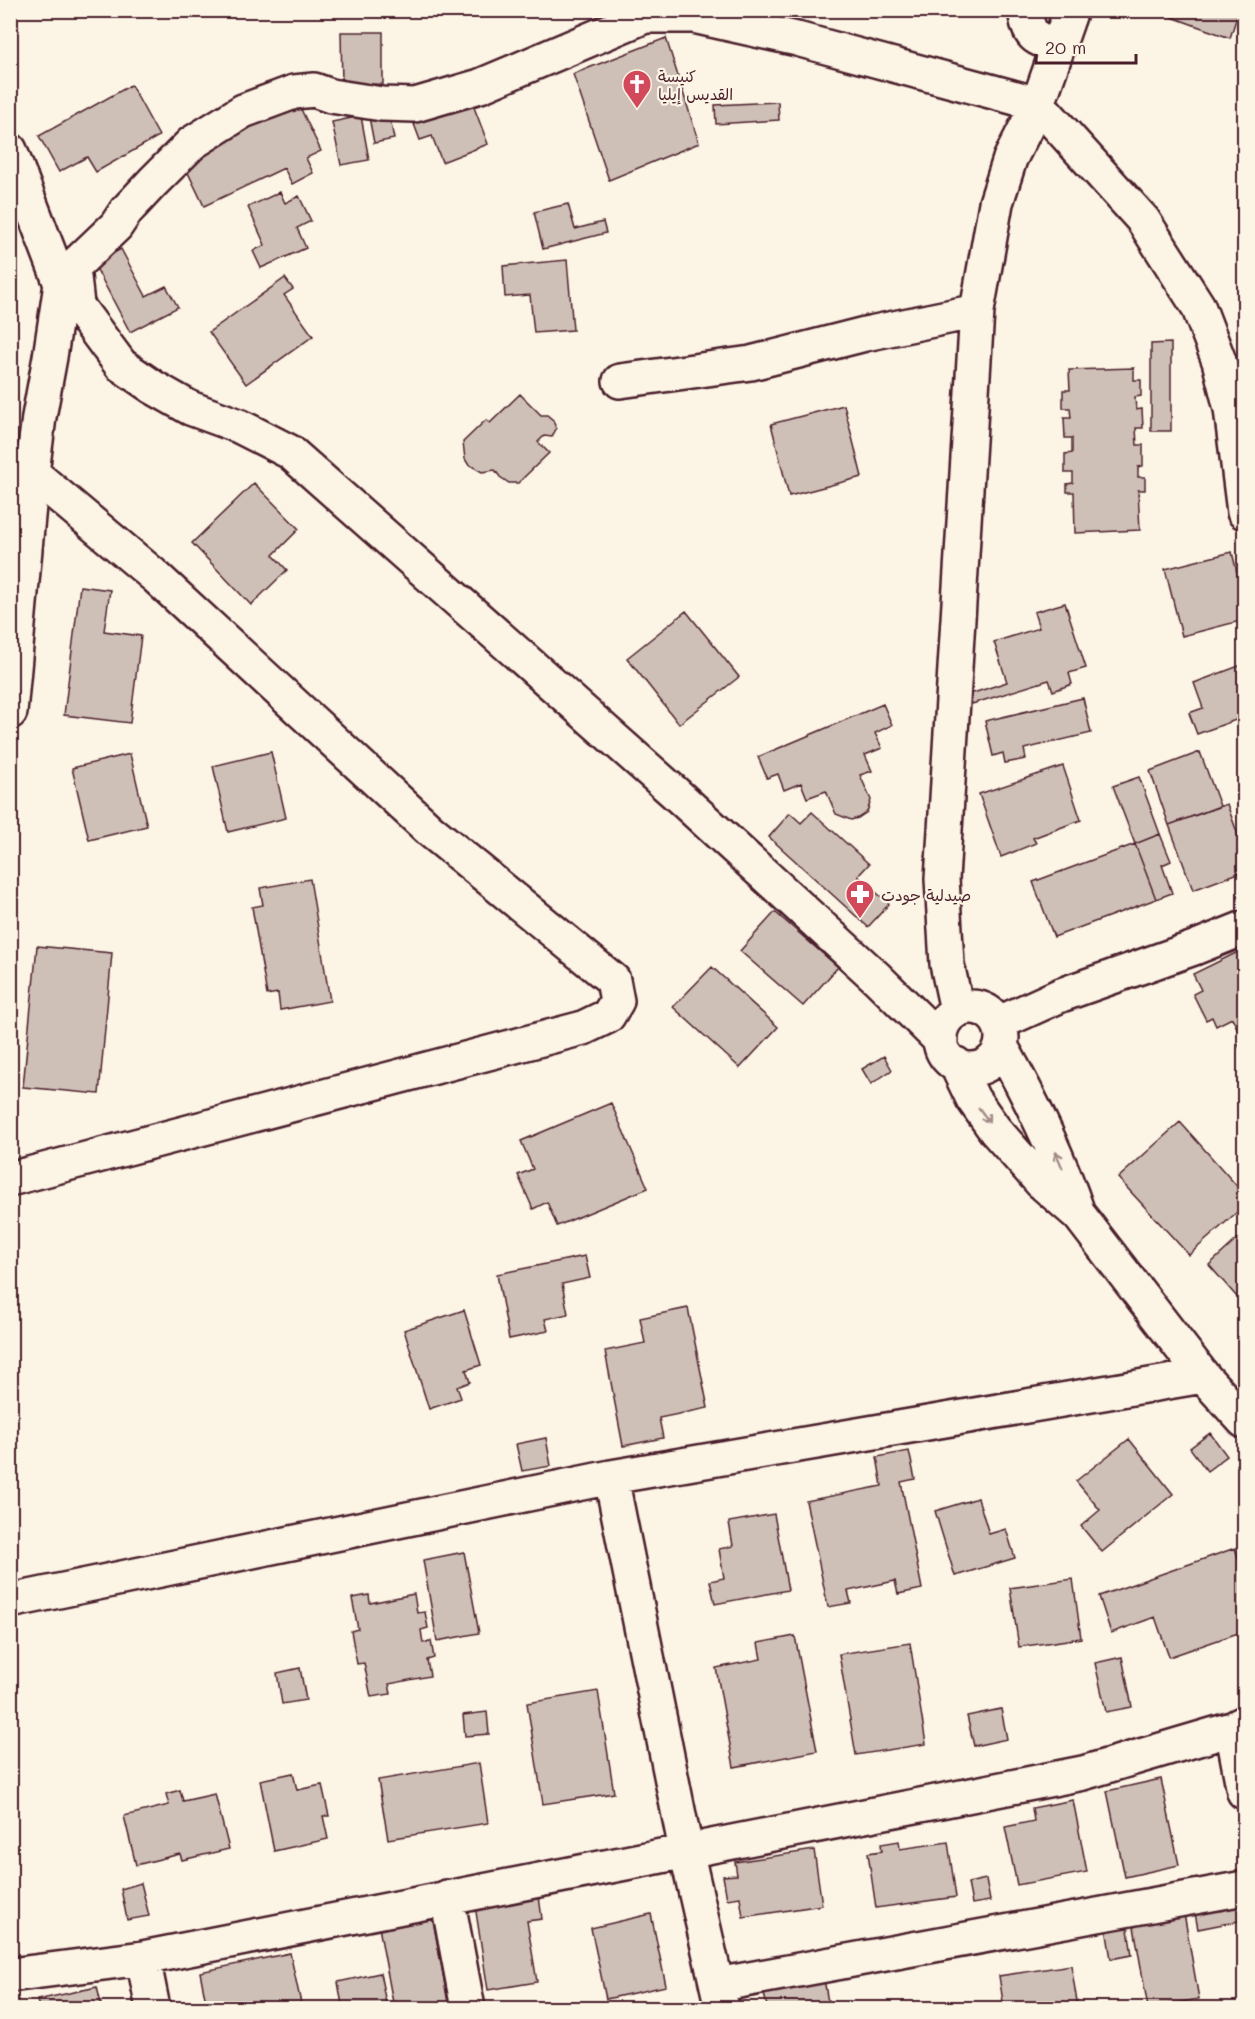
<svg xmlns="http://www.w3.org/2000/svg" width="1255" height="2019" font-family="Mali,'Playpen Sans Arabic',sans-serif">
	<rect width="100%" height="100%" fill="#fcf5e5"/>
	<filter id="ink" filterUnits="userSpaceOnUse"><feTurbulence type="fractalNoise" baseFrequency=".0167" numOctaves="2"/><feDisplacementMap in="SourceGraphic" scale="12" xChannelSelector="R" yChannelSelector="G"/><feConvolveMatrix kernelMatrix="1 2 1 2 8 2 1 2 1" color-interpolation-filters="sRGB"/></filter>
	<g filter="url(#ink)">
		<!-- building -->
		<path fill="#cfc0b7" stroke="#4a1f2b" stroke-width="1.5" d="M1159,10h80l-9,28 -72,-26z
			M341,32h42v52l-41,1z
			M666,38l33,105 -90,37 -36,-106z
			M131,85l28,51 -63,36 -9,-15 -28,15 -20,-36z
			M469,94l19,50 -46,18 -10,-26 -12,4 -9,-24z
			M778,102l1,18 -63,4 -1,-19z
			M298,103l23,48 -15,7 7,15 -21,11 -8,-16 -80,38 -23,-48z
			M389,113l5,26 -20,4 -5,-26z
			M361,116l8,44 -28,5 -9,-43z
			M280,192l5,11 14,-7 12,25 -14,7 9,20 -45,20 -8,-17 12,-6 -17,-38z
			M568,204l7,25 28,-7 3,11 -63,16 -9,-37z
			M121,249l25,47 20,-10 12,21 -48,25 -36,-68z
			M567,260l6,70 -39,3 -4,-38 -25,2 -2,-31z
			M285,278l8,11 -9,6 29,41 -67,48 -37,-52z
			M1171,343v88h-20v-87z
			M1134,368v12h7v16l-6,1 1,13 6,-1 1,19h-7l1,17h6v21l-5,1v10h7v13h-7l2,40 -65,3 -1,-41h-7v-8l6,-1v-10h-8v-19l7,-1v-15h-7l-1,-20h7l-1,-10h-7v-18h7l-1,-20z
			M520,394l21,21h6l6,5 3,9 -4,8 -8,-1 -6,6 11,11 -31,30h-9l-9,-6 -5,-7 -13,2 -14,-8 -3,-5 -2,-17 23,-22 4,3z
			M844,405l18,72 -73,19 -18,-72z
			M254,483l45,46 -26,26 14,15 -36,35 -59,-62z
			M1232,552l12,50v18l-62,16 -17,-67z
			M80,586l30,4 -6,41 37,5 -11,87 -66,-8z
			M1065,603l21,65 -17,5 3,11 -19,7 -4,-11 -77,24 -2,-10 37,-12 -13,-40 45,-14 -5,-16z
			M686,611l53,66 -60,47 -52,-66z
			M1244,664v53l-47,17 -8,-21 14,-5 -9,-25z
			M1083,698l8,35 -67,16 2,10 -21,4 -2,-10 -10,3 -8,-35z
			M883,704l9,21 -17,8 7,15 -17,7 7,16 -12,4 11,25 -4,12 -9,6 -7,2 -15,-6 -10,-23 -19,7 -6,-15 -17,7 -6,-16 -11,4 -9,-21z
			M271,752l15,66 -58,14 -15,-66z
			M1200,752l20,54 -51,19 -19,-54z
			M130,754l17,72 -58,14 -17,-72z
			M1063,766l18,54 -48,18 3,5 -35,14 -22,-63z
			M1139,777l21,57 -25,10 -22,-58z
			M1227,804l17,48v19l-51,19 -24,-65z
			M812,812l57,52 -11,12 31,28 -21,23 -99,-90 21,-24 11,10z
			M1160,834l11,27 -9,4 10,28 -16,6 -21,-55z
			M1135,844l21,55 -102,38 -21,-55z
			M310,879l20,122 -50,9 -2,-17 -11,2 -15,-88 11,-2 -3,-17z
			M775,912l63,55 -35,39 -63,-55z
			M37,946l75,7 -13,141 -76,-7z
			M1244,949v108l-6,-13 6,-2 -12,-24 -16,8 -4,-9 -6,3 -13,-26 8,-4 -8,-16z
			M712,967l66,60 -38,41 -67,-61z
			M884,1056l8,14 -21,14 -9,-15z
			M611,1103l37,85 -91,38 -10,-24 -14,7 -15,-34 15,-6 -12,-28z
			M1180,1122l64,72v12l-55,49 -71,-77z
			M1244,1233v72l-35,-40z
			M585,1256l5,22 -28,6 6,30 -23,5 3,12 -39,8 -12,-65z
			M688,1308l20,100 -49,10 4,20 -40,8 -18,-95 40,-8 -5,-25z
			M464,1310l17,55 -15,5 4,12 -13,5 4,11 -32,11 -25,-79z
			M1210,1433l17,23 -20,15 -17,-23z
			M546,1438l5,28 -29,5 -6,-27z
			M1129,1439l44,55 -71,58 -21,-26 19,-16 -24,-29z
			M909,1451l6,28 -14,3 21,107 -24,5 -3,-13 -47,10 3,12 -23,4 -22,-106 76,-15 -5,-29z
			M978,1498l11,36 17,-5 9,29 -60,18 -20,-65z
			M774,1514l14,76 -73,14 -5,-23 14,-3 -5,-29 14,-3 -4,-24z
			M1235,1548l9,28v55l-75,26 -14,-40 -44,16 -12,-37z
			M464,1552l15,81 -42,8 -14,-81z
			M1073,1579l8,59 -62,9 -9,-59z
			M414,1594l3,19 8,-1 3,16 -7,2 2,13 8,-2 3,17 -7,2 3,16 -41,8 2,10 -20,3 -7,-34 -7,1 -6,-33 7,-2 -6,-31 17,-3 1,8z
			M795,1636l22,115 -83,16 -18,-99 45,-9 -3,-16z
			M910,1643l16,101 -70,11 -17,-101z
			M1122,1657l10,50 -26,5 -11,-49z
			M300,1668l6,32 -24,4 -5,-31z
			M598,1691l16,102 -71,11 -16,-101z
			M1001,1709l6,30 -33,7 -7,-30z
			M487,1712l2,22 -24,2 -2,-21z
			M479,1763l9,60 -100,16 -10,-59z
			M293,1773l4,17 25,-5 7,31h-6l5,23 -54,12 -14,-71z
			M1161,1779l18,86 -54,12 -18,-86z
			M180,1790l3,11 32,-7 14,55 -47,11 -2,-6 -44,11 -12,-49 45,-11 -3,-11z
			M1073,1800l14,72 -70,13 -12,-58 29,-6 -2,-13z
			M899,1841l1,8 48,-7 8,55 -80,11 -8,-55 14,-2 -1,-7z
			M814,1850l8,55 -79,12 -3,-20 -13,2 -4,-23 14,-1 -2,-13z
			M986,1879l4,22 -18,3 -4,-21z
			M141,1883l8,33 -22,4 -6,-31z
			M538,1889l4,30 -15,2 10,61 -49,8 -14,-91z
			M1244,1899v21l-46,9 -5,-26z
			M432,1913l17,95h-55l-16,-86z
			M1184,1913l15,86 -51,9 -15,-87z
			M651,1914l15,72 -60,13 -15,-71z
			M1126,1917l6,38 -21,4 -6,-37z
			M290,1953l12,55h-95l-7,-36z
			M1071,1965l7,43h-74l-5,-32z
			M380,1973l7,35h-62l17,-3 -4,-23z
			M823,1973l6,35h-74l12,-2 -3,-12 41,-7 -2,-11z
			M97,1987l5,21h-63l-2,-8z"/>
		<g fill="none" stroke-linecap="round" stroke-linejoin="round">
			<!-- minor casing -->
			<g stroke="#4a1f2b" stroke-width="38">
				<path id="minor" d="M1025,10c4,26 8,30 34,34
					M10,150l51,134 60,81 32,22 37,21 49,18 51,26 384,340 203,186 64,63
					M77,305l-4,-38 43,-41 10,-15 27,-29 39,-39 51,-32 51,-19 20,-2 17,6 51,8 33,1 65,-19 165,-70h48l104,23 241,65 105,116 55,86 21,55 12,48 13,103
					M620,381l131,-18 114,-29 112,-23
					M10,462l22,11 124,104 275,254 182,149 4,21 -9,15 -25,12 -573,151
					M10,712l22,-239 7,-56 11,-60 11,-73
					M940 1038a31 31 0 1 1 62 0a31 31 0 1 1-62 0Z
					M957,1010l-10,-46 -5,-85 35,-568 19,-108 14,-44 28,-55 33,-94
					M999,1023l62,-28 133,-47 50,-20
					M1001,1046c31,55 57,108 77,167
					M956,1064l17,35 22,31 46,52 38,33 124,161 41,45
					M611,1477l75,373 36,158
					M10,1601l601,-124 592,-101
					M1232,1729l12,63
					M447,1897l21,111
					M143,1958l10,50
					M10,1975l133,-17 940,-185 149,-44 12,-6
					M717,1985l527,-97"/>
			</g>
			<!-- minor -->
			<use href="#minor" stroke="#fcf5e5" stroke-width="33"/>
		</g>
		<!-- one-way arrows -->
		<defs><path id="oneway-shaft" d="M-6 0H5M1.5-3L5.5 0L1.5 3" fill="none" stroke-width="1.6" stroke-linecap="round" stroke-linejoin="round" transform="scale(1.5)"/></defs>
		<g stroke="#a38a88">
			<use href="#oneway-shaft" transform="translate(984 1115) rotate(54)"/>
			<use href="#oneway-shaft" transform="translate(1059 1160) rotate(-113)"/>
		</g>
	</g>
	<!-- icons -->
	<defs>
		<g id="church-pin" transform="scale(1.5)"><path d="M0 17L-7.5 6A9.5 9.5 0 1 1 7.5 6Z" fill="#d1495b" stroke="#fcf5e5"/><path d="M-1.2-6h2.4v3.5h3.3v2.4h-3.3V6h-2.4V-.1h-3.3v-2.4h3.3Z" fill="#fff"/></g>
		<g id="pharmacy-pin" transform="scale(1.5)"><path d="M0 17L-7.5 6A9.5 9.5 0 1 1 7.5 6Z" fill="#d1495b" stroke="#fcf5e5"/><path d="M-2-6h4v4h4v4h-4v4h-4v-4h-4v-4h4Z" fill="#fff"/></g>
	</defs>
	<g fill-rule="evenodd">
		<use href="#church-pin" x="637" y="84"/>
		<use href="#pharmacy-pin" x="860" y="894"/>
	</g>
	<g text-anchor="middle" dominant-baseline="central" stroke-width="4.5" stroke-linejoin="round" paint-order="stroke">
		<!-- poi labels -->
		<g font-size="16" fill="#4a1f2b" stroke="#fcf5e5" text-anchor="start">
			<text x="658" y="75">كنيسة<tspan x="658" dy="18">القديس إيليا</tspan></text>
			<text x="881" y="894">صيدلية جودت</text>
		</g>
	</g>
	<!-- margin -->
	<rect width="1255" height="2019" fill="none" stroke="#fcf5e5" stroke-width="36"/>
	<rect x="18" y="18" width="1219" height="1983" fill="none" stroke="#4a1f2b" stroke-width="2" filter="url(#ink)"/>
	<!-- scale -->
	<path d="M1036 54v9h100v-9" fill="none" stroke="#4a1f2b" stroke-width="3"/>
	<text x="1045" y="54" font-size="18" fill="#4a1f2b" stroke="#fcf5e5" stroke-width="4.5" paint-order="stroke">20 m</text>
</svg>
